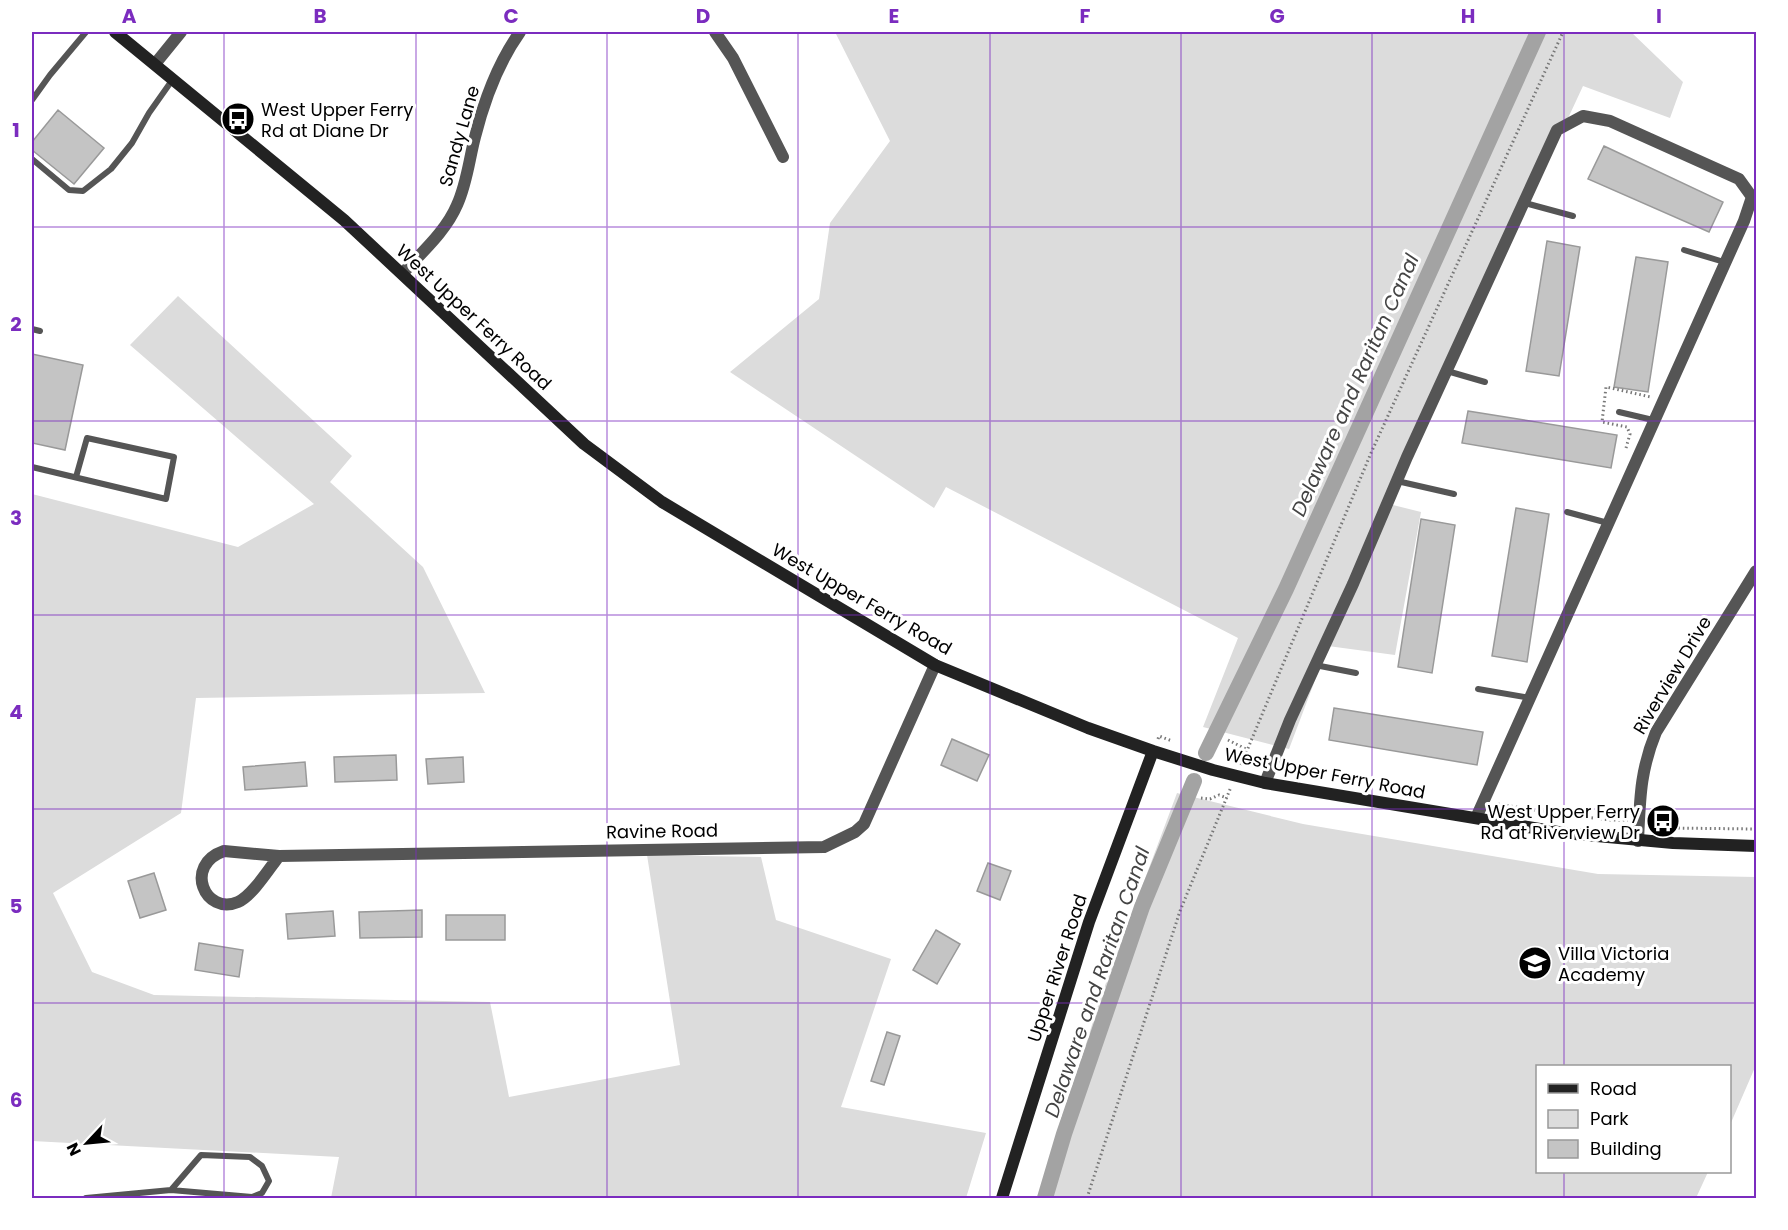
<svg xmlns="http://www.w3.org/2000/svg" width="1788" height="1230" font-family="Poppins,sans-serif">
	<rect width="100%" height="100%" fill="#fff"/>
	<!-- green -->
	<path fill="#dcdcdc" d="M835,32h796l52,50 -13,36 -87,-32 -194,418 32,8 -26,143 -67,-9 -39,103 -86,-22 35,-89 -292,-151 -12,21 -204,-136 89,-73 11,-76 60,-82z
		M178,296l174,160 -22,26 93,85 62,126 -289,5 -15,115 -128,80 39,79 62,23 336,7 19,95 171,-32 -33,-210 114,2 15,63 115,39 -50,148 145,26 -20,65h-635l8,-41 -307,-16v-647l206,53 76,-43 -184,-159z
		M1177,793l126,31 295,50 158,3v188l-26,60v-59h-192v106h170l-12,26h-658l62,-199z"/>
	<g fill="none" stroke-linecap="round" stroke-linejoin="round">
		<!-- canal -->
		<path stroke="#a3a3a3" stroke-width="16" d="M1206,753l80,-164 252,-557
			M1045,1198l19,-64 78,-227 52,-126"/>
	</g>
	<!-- building -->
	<path fill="#c4c4c4" stroke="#999" stroke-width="1.5" d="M58,110l46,38 -30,36 -42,-34v-8z
		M1604,146l119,56 -14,30 -121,-53z
		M1547,241l33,6 -21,129 -33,-5z
		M1636,257l32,5 -20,130 -34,-5z
		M32,354l51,11 -18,85 -33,-7z
		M1468,411l149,24 -6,33 -149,-25z
		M1516,508l33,6 -22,148 -35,-6z
		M1421,519l34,6 -23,148 -34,-6z
		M1334,708l149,24 -6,33 -148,-25z
		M952,739l37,16 -12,26 -36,-16z
		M396,755l1,25 -62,2 -1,-25z
		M463,757l1,25 -36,2 -2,-25z
		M305,762l2,24 -62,4 -2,-23z
		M988,863l23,8 -11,29 -23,-9z
		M154,873l12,37 -26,8 -12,-37z
		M422,910v27l-62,1 -1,-26z
		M333,911l2,25 -47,3 -2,-25z
		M446,915h59v25h-59z
		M936,930l24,14 -23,40 -24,-14z
		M199,943l44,7 -4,27 -44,-7z
		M887,1032l13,4 -16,49 -13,-4z"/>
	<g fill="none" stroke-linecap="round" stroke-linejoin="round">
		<!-- path -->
		<path stroke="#777" stroke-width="3" stroke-dasharray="1.5 3" stroke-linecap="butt" d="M1626,448l4,-14 -3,-7 -25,-5 4,-35 45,10
			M1158,739l1,-3 13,5
			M1228,740l20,10
			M1241,765l130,-312 192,-421
			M1201,798l9,1 9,-4 8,3
			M1498,804l61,10 52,6h17
			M1652,823l18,5 86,1
			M1087,1198l93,-287 51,-124"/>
		<!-- lane -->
		<path stroke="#555" stroke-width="6" d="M32,100l18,-25 36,-43
			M32,159l37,31 14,1 28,-22 21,-26 17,-30 24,-34
			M1525,203l48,13
			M1684,250l40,12
			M32,329l8,2
			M1447,371l38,11
			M1619,412l34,8
			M32,467l134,32 8,-42 -87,-19 -11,39
			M1397,481l57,13
			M1567,512l41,11
			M1315,665l41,8
			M1478,689l52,9
			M86,1198l85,-8 81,7 10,-4 7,-12 -7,-15 -12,-9 -49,-2 -30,35"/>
		<!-- street -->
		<path stroke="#555" stroke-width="12" d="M715,32l18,26 50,99
			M155,64l26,-32
			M403,273c19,-21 43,-42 54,-68 10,-22 12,-45 18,-68 9,-36 23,-74 45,-105
			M1265,783l25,-63 63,-136 54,-127 150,-327 26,-14 27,5 129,58 13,18 -8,24 -268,597
			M1638,841c2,-42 2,-70 18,-109l100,-161
			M224,851l55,5c-10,13 -27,40 -41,46 -33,14 -55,-37 -14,-51z
			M279,856l545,-9 31,-15 9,-8 71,-159"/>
		<!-- secondary -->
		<path stroke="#222" stroke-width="12" d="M115,32l229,188 240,224 78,58 273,163 153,63 65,23 60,19 52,13 299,50 109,10 83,3
			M1002,1198l87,-276 64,-171"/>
	</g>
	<!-- grid -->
	<path fill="none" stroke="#7b2cbf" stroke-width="1.5" stroke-opacity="0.55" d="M224,32v1166M416,32v1166M607,32v1166M798,32v1166M990,32v1166M1181,32v1166M1372,32v1166M1564,32v1034M32,227h1724M32,421h1724M32,615h1724M32,809h1724M32,1003h1724M1564,1172v26"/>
	<!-- icons -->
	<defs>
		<g id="bus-disc" transform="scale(1.725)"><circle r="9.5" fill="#000" stroke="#fff"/><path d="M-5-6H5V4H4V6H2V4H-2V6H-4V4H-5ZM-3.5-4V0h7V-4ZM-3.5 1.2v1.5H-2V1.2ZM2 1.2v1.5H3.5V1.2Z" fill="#fff"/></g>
		<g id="school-disc" transform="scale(1.725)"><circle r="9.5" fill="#000" stroke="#fff"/><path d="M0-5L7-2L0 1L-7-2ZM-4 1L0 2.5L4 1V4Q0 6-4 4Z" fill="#fff"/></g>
	</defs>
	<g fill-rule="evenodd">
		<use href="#bus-disc" x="238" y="119"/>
		<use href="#bus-disc" x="1663" y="821"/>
		<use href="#school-disc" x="1535" y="963"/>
	</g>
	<g text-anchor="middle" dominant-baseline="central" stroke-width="6" stroke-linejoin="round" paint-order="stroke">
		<!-- poi labels -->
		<g font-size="18" fill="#000" stroke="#fff" text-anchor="start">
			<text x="261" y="109">West Upper Ferry<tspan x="261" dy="21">Rd at Diane Dr</tspan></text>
			<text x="1640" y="811" text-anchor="end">West Upper Ferry<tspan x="1640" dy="21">Rd at Riverview Dr</tspan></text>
			<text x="1558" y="953">Villa Victoria<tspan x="1558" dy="21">Academy</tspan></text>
		</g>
		<!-- street labels -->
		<g font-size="18" fill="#000" stroke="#fff">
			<text transform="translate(459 136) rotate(-74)">Sandy Lane</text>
			<text transform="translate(474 317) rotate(43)">West Upper Ferry Road</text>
			<text transform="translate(862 599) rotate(30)">West Upper Ferry Road</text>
			<text transform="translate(1672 675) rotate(-59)">Riverview Drive</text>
			<text transform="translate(1325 773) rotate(11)">West Upper Ferry Road</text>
			<text transform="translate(662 831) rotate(-1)">Ravine Road</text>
			<text transform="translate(1057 968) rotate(-72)">Upper River Road</text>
		</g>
		<!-- water labels -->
		<g font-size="20" font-style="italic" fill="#444" stroke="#fff">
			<text transform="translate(1355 385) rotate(-66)">Delaware and Raritan Canal</text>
			<text transform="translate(1097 982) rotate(-71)">Delaware and Raritan Canal</text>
		</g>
	</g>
	<!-- border -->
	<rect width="1788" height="1230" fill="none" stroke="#ffffff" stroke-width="66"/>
	<!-- legend -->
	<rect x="1536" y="1065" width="195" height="108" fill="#ffffff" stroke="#999999" stroke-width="1.5"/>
	<rect x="1548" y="1084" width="30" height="9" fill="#222222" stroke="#999999" stroke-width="1.5"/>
	<text x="1590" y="1095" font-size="18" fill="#000000">Road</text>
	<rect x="1548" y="1110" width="30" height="18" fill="#dcdcdc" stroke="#999999" stroke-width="1.5"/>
	<text x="1590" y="1125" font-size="18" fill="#000000">Park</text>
	<rect x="1548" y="1140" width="30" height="18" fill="#c4c4c4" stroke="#999999" stroke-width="1.5"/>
	<text x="1590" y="1155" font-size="18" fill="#000000">Building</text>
	<!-- north arrow -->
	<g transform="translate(87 1143) rotate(244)" stroke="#ffffff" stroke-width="4.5" paint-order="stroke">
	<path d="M0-4.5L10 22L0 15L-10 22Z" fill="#000000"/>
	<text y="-9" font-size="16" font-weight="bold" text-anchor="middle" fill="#000000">N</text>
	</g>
	<rect x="33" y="33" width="1722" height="1164" fill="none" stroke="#7b2cbf" stroke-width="2"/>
	<g font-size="20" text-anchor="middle" font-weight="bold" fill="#7b2cbf">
		<text x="129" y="23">A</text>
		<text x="320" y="23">B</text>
		<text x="511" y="23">C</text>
		<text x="703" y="23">D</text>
		<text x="894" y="23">E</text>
		<text x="1085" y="23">F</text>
		<text x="1277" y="23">G</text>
		<text x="1468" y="23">H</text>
		<text x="1659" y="23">I</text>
		<text x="16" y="137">1</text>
		<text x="16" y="331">2</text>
		<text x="16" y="525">3</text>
		<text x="16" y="719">4</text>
		<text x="16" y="913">5</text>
		<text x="16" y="1107">6</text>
	</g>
</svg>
